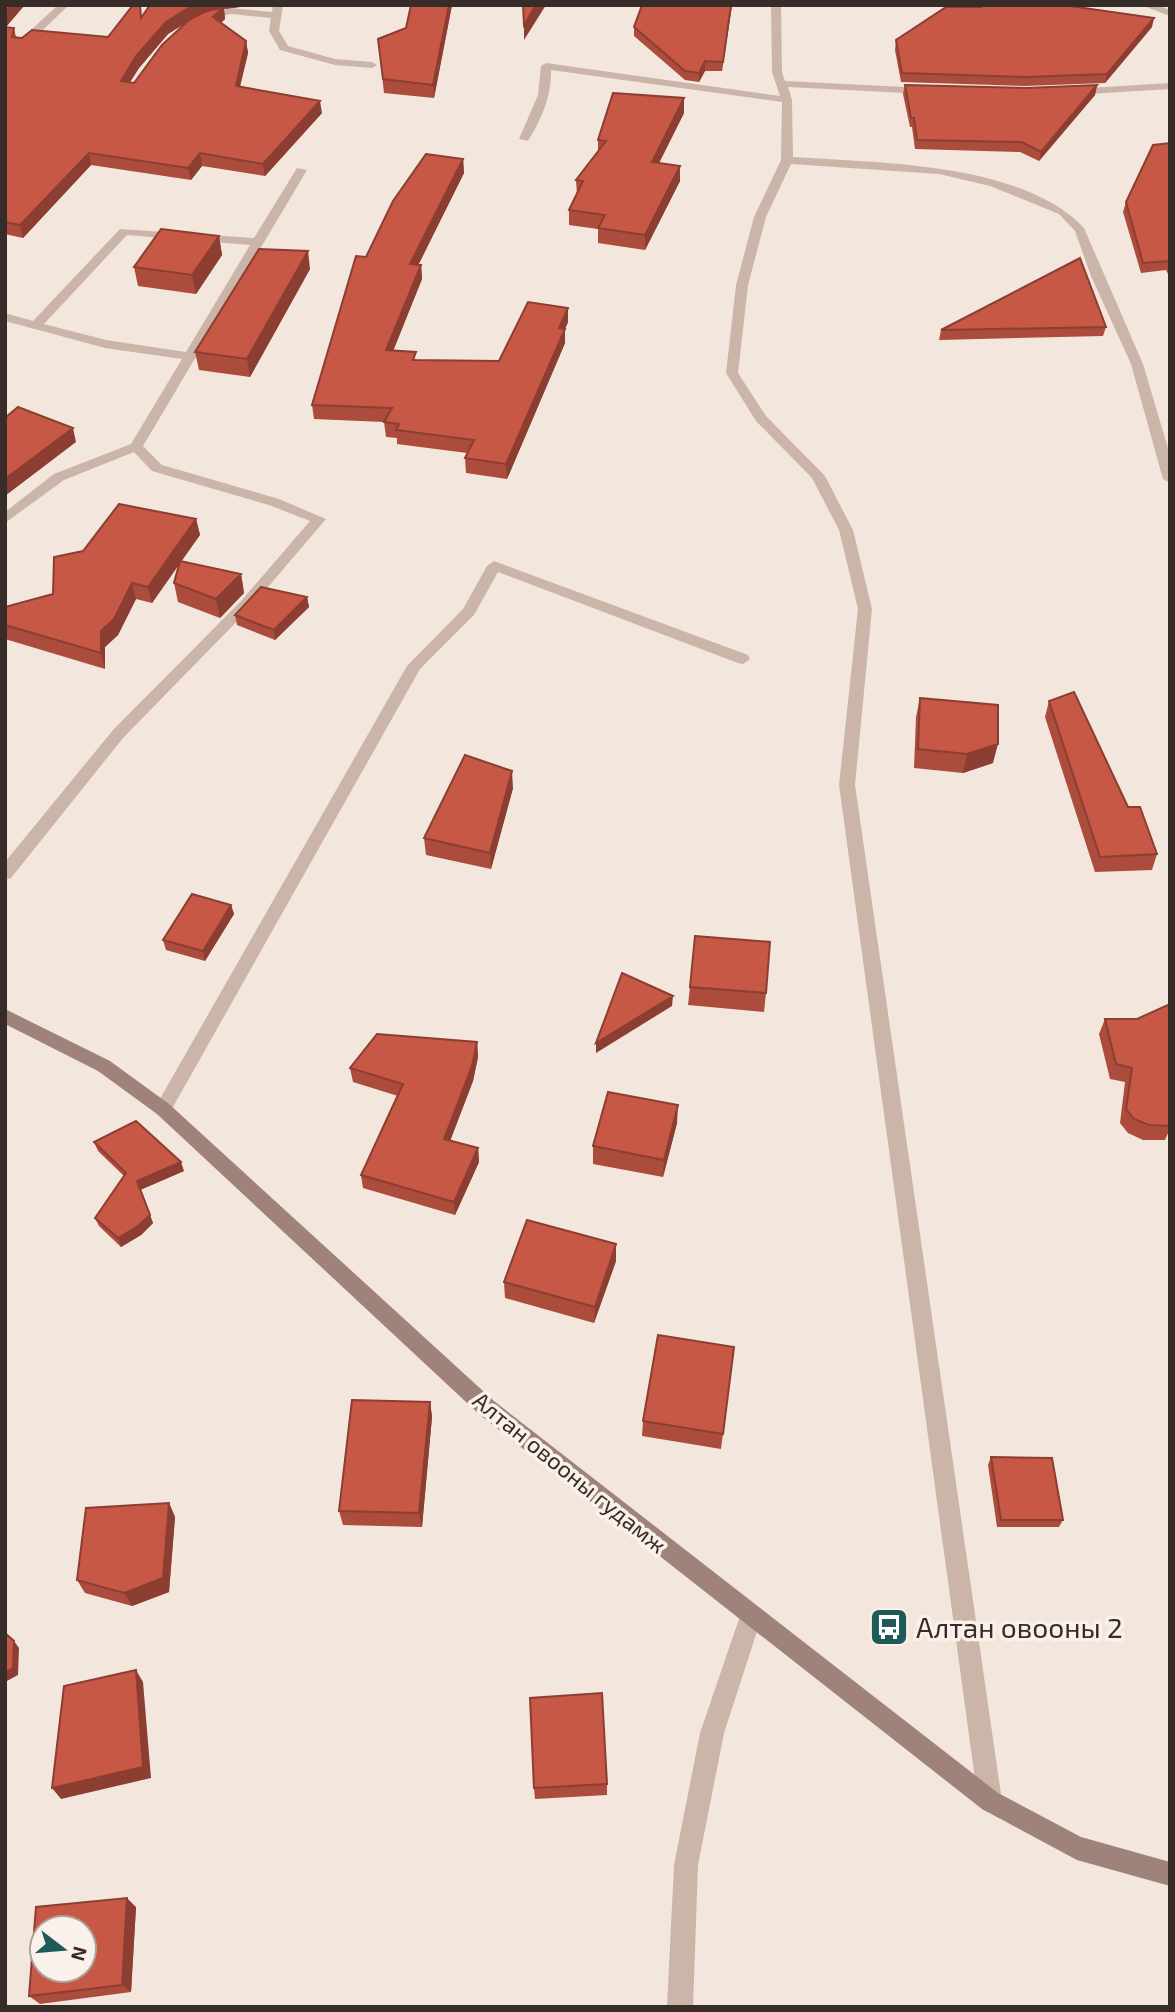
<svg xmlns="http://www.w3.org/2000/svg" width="1175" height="2012" font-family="'Exo 2',sans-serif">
	<rect width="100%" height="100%" fill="#f3e6dd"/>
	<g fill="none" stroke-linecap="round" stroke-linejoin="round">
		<!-- street -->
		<path fill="#cbb5a9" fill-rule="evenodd" d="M58,5h11l-44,42h-8v-4z
			M273,5h10l-4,26 9,15 47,13 37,3 5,3 -5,3 -37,-3 -55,-15 -11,-19 2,-13 -40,-4 -27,5 -5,-3 32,-8 41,4z
			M771,5h10l1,67 3,9 140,7 5,3 -5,3 -137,-7 4,13 1,57c85,6 229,5 291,71l59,136 27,91v28l-7,-4 -32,-115 -40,-88 -16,-45 -16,-17 -69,-28 -51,-12 -148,-10 -25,53 -18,68 -10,88 28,43 59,60 28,54 19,79 -17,176 147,1016 -4,8 -8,4 -8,-4 -4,-8 -139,-1016 19,-176 -19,-79 -27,-52 -56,-57 -30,-48 10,-88 18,-68 27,-57 1,-58 -231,-32c1,25 -10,50 -23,71l-9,-2 19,-44 3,-29 5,-3 234,33 -8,-24z
			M1141,5h16l13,5v6z
			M1170,83v6l-98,6 -5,-3 5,-3z
			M297,168l10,2 -164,276 19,19 117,34 47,20 -75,88 -128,131 -112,140 -6,2v-18l108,-132 128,-129 69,-80 -41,-16 -117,-34 -18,-19 -70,28 -59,43v-11l49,-38 77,-30 51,-85 -77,-11 -100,-27v-8l28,8 87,-92 134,9zM127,235l123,10 -64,107 -80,-12 -62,-16z
			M494,561l254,94 2,4 -7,5 -5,-1 -240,-91 -24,43 -54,54 -251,445 -6,3 -6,-3 -3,-5 3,-5 250,-438 56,-57 24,-43z
			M751,1605l8,3 3,8 -38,117 -26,132 -5,142h-26l7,-142 26,-132 40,-117 3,-8z"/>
		<!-- secondary -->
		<path fill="#9f837a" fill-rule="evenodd" d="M5,1009l105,52 59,43 325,297 504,392 83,44 89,25v24l-93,-26 -95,-51 -502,-394 -323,-301 -59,-43 -93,-47z"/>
	</g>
	<!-- wall -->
	<path fill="#ab4c3c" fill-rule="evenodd" d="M5,5h17l1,2 -17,20 8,1 2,9h92l34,-21 8,-11h91l-1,2 -16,2 1,10 -4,4 25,18 2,12 -8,34 82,26 -57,63 -63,-10 -11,14 -100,-15 -68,73 -18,-4zM186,23l-52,60 -4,-1 9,-14 29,-34z
		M411,5h41l-18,93 -50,-5 -6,-54 28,-11z
		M732,5l-10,66h-17l-6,11 -14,-2 -51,-44v-9z
		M1152,27l-47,56 -81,3 -123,-4 -6,-32 1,-10z
		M905,85l121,3 71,-3 -2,10 -56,66 -19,-9 -105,-3 -3,-22h-2l-7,-33z
		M684,98v15l-25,50 21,3v15l-35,69 -47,-7v-14l-29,-4v-15l8,-15 -1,-15 22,-28v-12z
		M1170,143v135l-4,-8 -25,3 -18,-61 3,-10z
		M463,159l1,14 -46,91 3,1 1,14 -29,71 24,10 82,1 69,-53v14l-3,7v14l-58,136 -41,-6 -1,-15 2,-5 -70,-9v-6l-11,-1 -2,-15 -70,-3 -2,-14 54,-148z
		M219,236l3,19 -26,39 -58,-8 -4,-19z
		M310,269l-60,108 -51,-7 -4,-18z
		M1106,327l-3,9 -164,4 2,-10z
		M196,519l4,16 -19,26 60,13 3,19 -24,25 -42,-16 -4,-19 5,-19 -27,39 -16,-4 -18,36 -13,12v22l-100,-30v-32l48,-13 30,-43z
		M307,597l2,10 -34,33 -38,-15 -2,-10z
		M920,698l73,65 -30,10 -49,-5 2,-51z
		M1049,701l79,106 29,47 -5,16 -57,2 -50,-155z
		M513,788l-22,81 -65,-14 -2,-17z
		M231,905l3,9 -29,47 -39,-11 -3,-10z
		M690,987l76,6 -2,19 -76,-7z
		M1170,1004v125l-5,11h-22l-15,-7 -8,-10 5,-41 -15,-3 -11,-45 6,-15h32z
		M477,1042l1,15 -5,24 -23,59 28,8 1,14 -24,53 -92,-27 -2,-13 37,-79 -45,-14 -3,-14z
		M677,1123l-14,54 -70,-13v-18z
		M94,1142l90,29 -44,19 13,33 -12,12 -20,12 -22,-21 -4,-8 29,-42 -26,-25z
		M616,1261l-22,62 -89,-25 -1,-16z
		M734,1347l-13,102 -79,-13 1,-15z
		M430,1402l2,15 -10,110 -79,-2 -4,-14z
		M991,1457l72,63 -4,7h-62l-9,-62z
		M169,1503l6,14 -6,75 -37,14 -47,-13 -8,-13z
		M607,1784v11l-72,4 -1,-11z
		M136,1907l-5,85 -91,12 -11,-8z"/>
	<!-- shaded-wall -->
	<path fill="#8b3e31" d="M12,5h10l1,2 -18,21v-15z
		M193,5h48l-1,2 -16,2 1,10 -11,10 -13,-16 -33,21 -29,34 -16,25 -2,-12 15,-25 30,-34z
		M449,5h3l-18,93 -1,-13z
		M536,5h10l-22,35v-15z
		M731,5h1l-10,66 1,-9z
		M1154,18l-2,9 -47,56 2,-9z
		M246,41l2,12 -11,45 -1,-12z
		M705,61v10l-6,11v-9z
		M1097,85l-2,10 -56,66 2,-9z
		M684,98v15l-32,64v-15z
		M320,101l2,12 -57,63 -2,-12z
		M89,153l2,12 -68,73 -3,-13z
		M200,153l2,13 -11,14 -3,-12z
		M463,159l1,14 -52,105 -2,-14z
		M680,166v15l-35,69v-15z
		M219,236l3,19 -26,39 -4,-19z
		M308,251l2,18 -60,108 -3,-18z
		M421,265l1,14 -34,85 -2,-14z
		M568,308v14l-3,7v14l-58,136 -1,-15 53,-136z
		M73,428l3,14 -71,54v-17z
		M196,519l4,16 -48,68 -4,-16z
		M241,574l3,19 -24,25 -4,-19z
		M132,583l4,16 -18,36 -13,12v22l-4,-16v-22z
		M307,597l2,10 -34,33 -1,-10z
		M998,744l-5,19 -30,10 4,-19z
		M512,771l1,17 -22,81 -1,-16z
		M231,905l3,9 -29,47 -2,-10z
		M673,996l-1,10 -76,47v-10z
		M477,1042l1,15 -5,24 -27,71 -2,-13z
		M678,1105l-1,18 -14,54 1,-17z
		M478,1148l1,14 -24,53 -1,-13z
		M181,1162l3,9 -44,19 -3,-9z
		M150,1215l3,8 -12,12 -20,12 -3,-9z
		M616,1244v17l-22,62 1,-16z
		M430,1402l2,15 -10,110 -3,-14z
		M169,1503l6,14 -6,75 -37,14 -8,-13z
		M14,1641l5,7 -1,27 -13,7v-9z
		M136,1670l7,12 8,96 -90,21 -9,-11z
		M127,1898l9,9 -5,85 -9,-7z"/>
	<!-- building -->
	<path fill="#c75846" stroke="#8b3e31" stroke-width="2" fill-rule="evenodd" d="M5,5h7l-7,8z
		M133,5h7l1,13 9,-13h43l-27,17 -30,34 -15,25 13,2 28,-38 27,-25 15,-8 20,-5 -11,10 33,24 -10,45 84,15 -57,63 -63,-11 -12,15 -99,-15 -69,72 -15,-3v-195l9,1 -2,9 10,1 10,-8 76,7z
		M411,5h38l-16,80 -50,-6 -5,-40 28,-11z
		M523,5h13l-12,20z
		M642,5h89l-8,57 -18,-1 -6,12 -14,-2 -51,-44z
		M981,5h82l91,13 -47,56 -81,3 -124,-4 -6,-33 50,-33h35z
		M905,85l121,3 71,-3 -56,67 -19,-10 -105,-2 -3,-22h-3z
		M613,93l71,5 -32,64 28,4 -35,69 -47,-7 7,-13 -36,-5 14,-29 -7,-1 30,-39 -8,-1z
		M1170,143v120l-1,-2 -26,2 -17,-61 27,-57z
		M426,154l37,5 -53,105 11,1 -35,85 30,2 -3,8 86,1 29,-59 40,6 -9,20 6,1 -59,135 -41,-6 9,-18 -78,-10 3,-6 -15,-2 8,-14 -80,-3 44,-149 10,1 27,-56z
		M161,229l58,7 -27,39 -58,-8z
		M259,249l49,2 -61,108 -52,-7z
		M1080,258l26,69 -165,3z
		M18,407l55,21 -68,51v-61z
		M119,504l77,15 -48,68 -16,-4 -18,36 -13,12v22l-96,-28v-18l48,-13 1,-37 29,-6z
		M180,561l61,13 -25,25 -42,-16z
		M261,587l46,10 -33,33 -39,-15z
		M1074,692l54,115h12l17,47 -57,3 -51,-156z
		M920,698l78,7v39l-31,10 -49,-5z
		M465,755l47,16 -22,82 -66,-15z
		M192,894l39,11 -28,46 -40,-11z
		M695,936l75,6 -4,51 -76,-6z
		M622,973l51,23 -77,47z
		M1170,1004v122l-21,-1 -15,-6 -8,-10 6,-41 -16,-4 -11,-45h32z
		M377,1034l100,8 -5,24 -28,73 34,9 -24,54 -93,-27 42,-91 -53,-16z
		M608,1092l70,13 -14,55 -71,-14z
		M136,1121l45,41 -44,19 13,34 -12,11 -20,12 -23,-20 31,-45 -32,-31z
		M527,1220l89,24 -21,63 -91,-25z
		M658,1335l76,12 -11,87 -80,-13z
		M352,1400l78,2 -11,111 -80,-2z
		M991,1457l61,1 11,62h-62z
		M169,1503l-6,75 -39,15 -47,-13 9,-72z
		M5,1633l9,8 -1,27 -8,5z
		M136,1670l7,97 -91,21 12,-102z
		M602,1693l5,91 -73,4 -4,-90z
		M127,1898l-5,87 -93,11 7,-89zM42,1928h42v42h-42z"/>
	<!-- icons -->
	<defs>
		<g id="bus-square" transform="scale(2.0125)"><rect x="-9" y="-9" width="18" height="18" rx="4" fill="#1d5a58" stroke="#faf1ea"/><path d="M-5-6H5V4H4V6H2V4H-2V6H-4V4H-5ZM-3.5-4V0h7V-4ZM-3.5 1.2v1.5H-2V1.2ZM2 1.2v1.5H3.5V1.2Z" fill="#fff"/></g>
	</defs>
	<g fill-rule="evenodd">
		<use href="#bus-square" x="889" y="1627"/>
	</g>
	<g text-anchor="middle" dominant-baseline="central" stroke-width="7" stroke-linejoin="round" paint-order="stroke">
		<!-- street labels -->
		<g font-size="23" fill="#382c29" stroke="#faf1ea">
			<text transform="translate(570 1472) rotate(39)">Алтан овооны гудамж</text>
		</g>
		<!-- near-poi labels -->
		<g font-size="28" fill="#382c29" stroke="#faf1ea" text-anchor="start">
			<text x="916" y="1627">Алтан овооны 2</text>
		</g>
	</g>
	<!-- border -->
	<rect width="1175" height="2012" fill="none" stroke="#382c29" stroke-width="14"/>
	<!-- north arrow -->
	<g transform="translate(63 1949) rotate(106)"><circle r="33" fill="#faf1ea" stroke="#aca29d" stroke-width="2"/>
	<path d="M0-5L12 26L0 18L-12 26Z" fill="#1d5a58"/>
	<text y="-10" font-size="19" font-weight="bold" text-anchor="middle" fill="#382c29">N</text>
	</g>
</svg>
